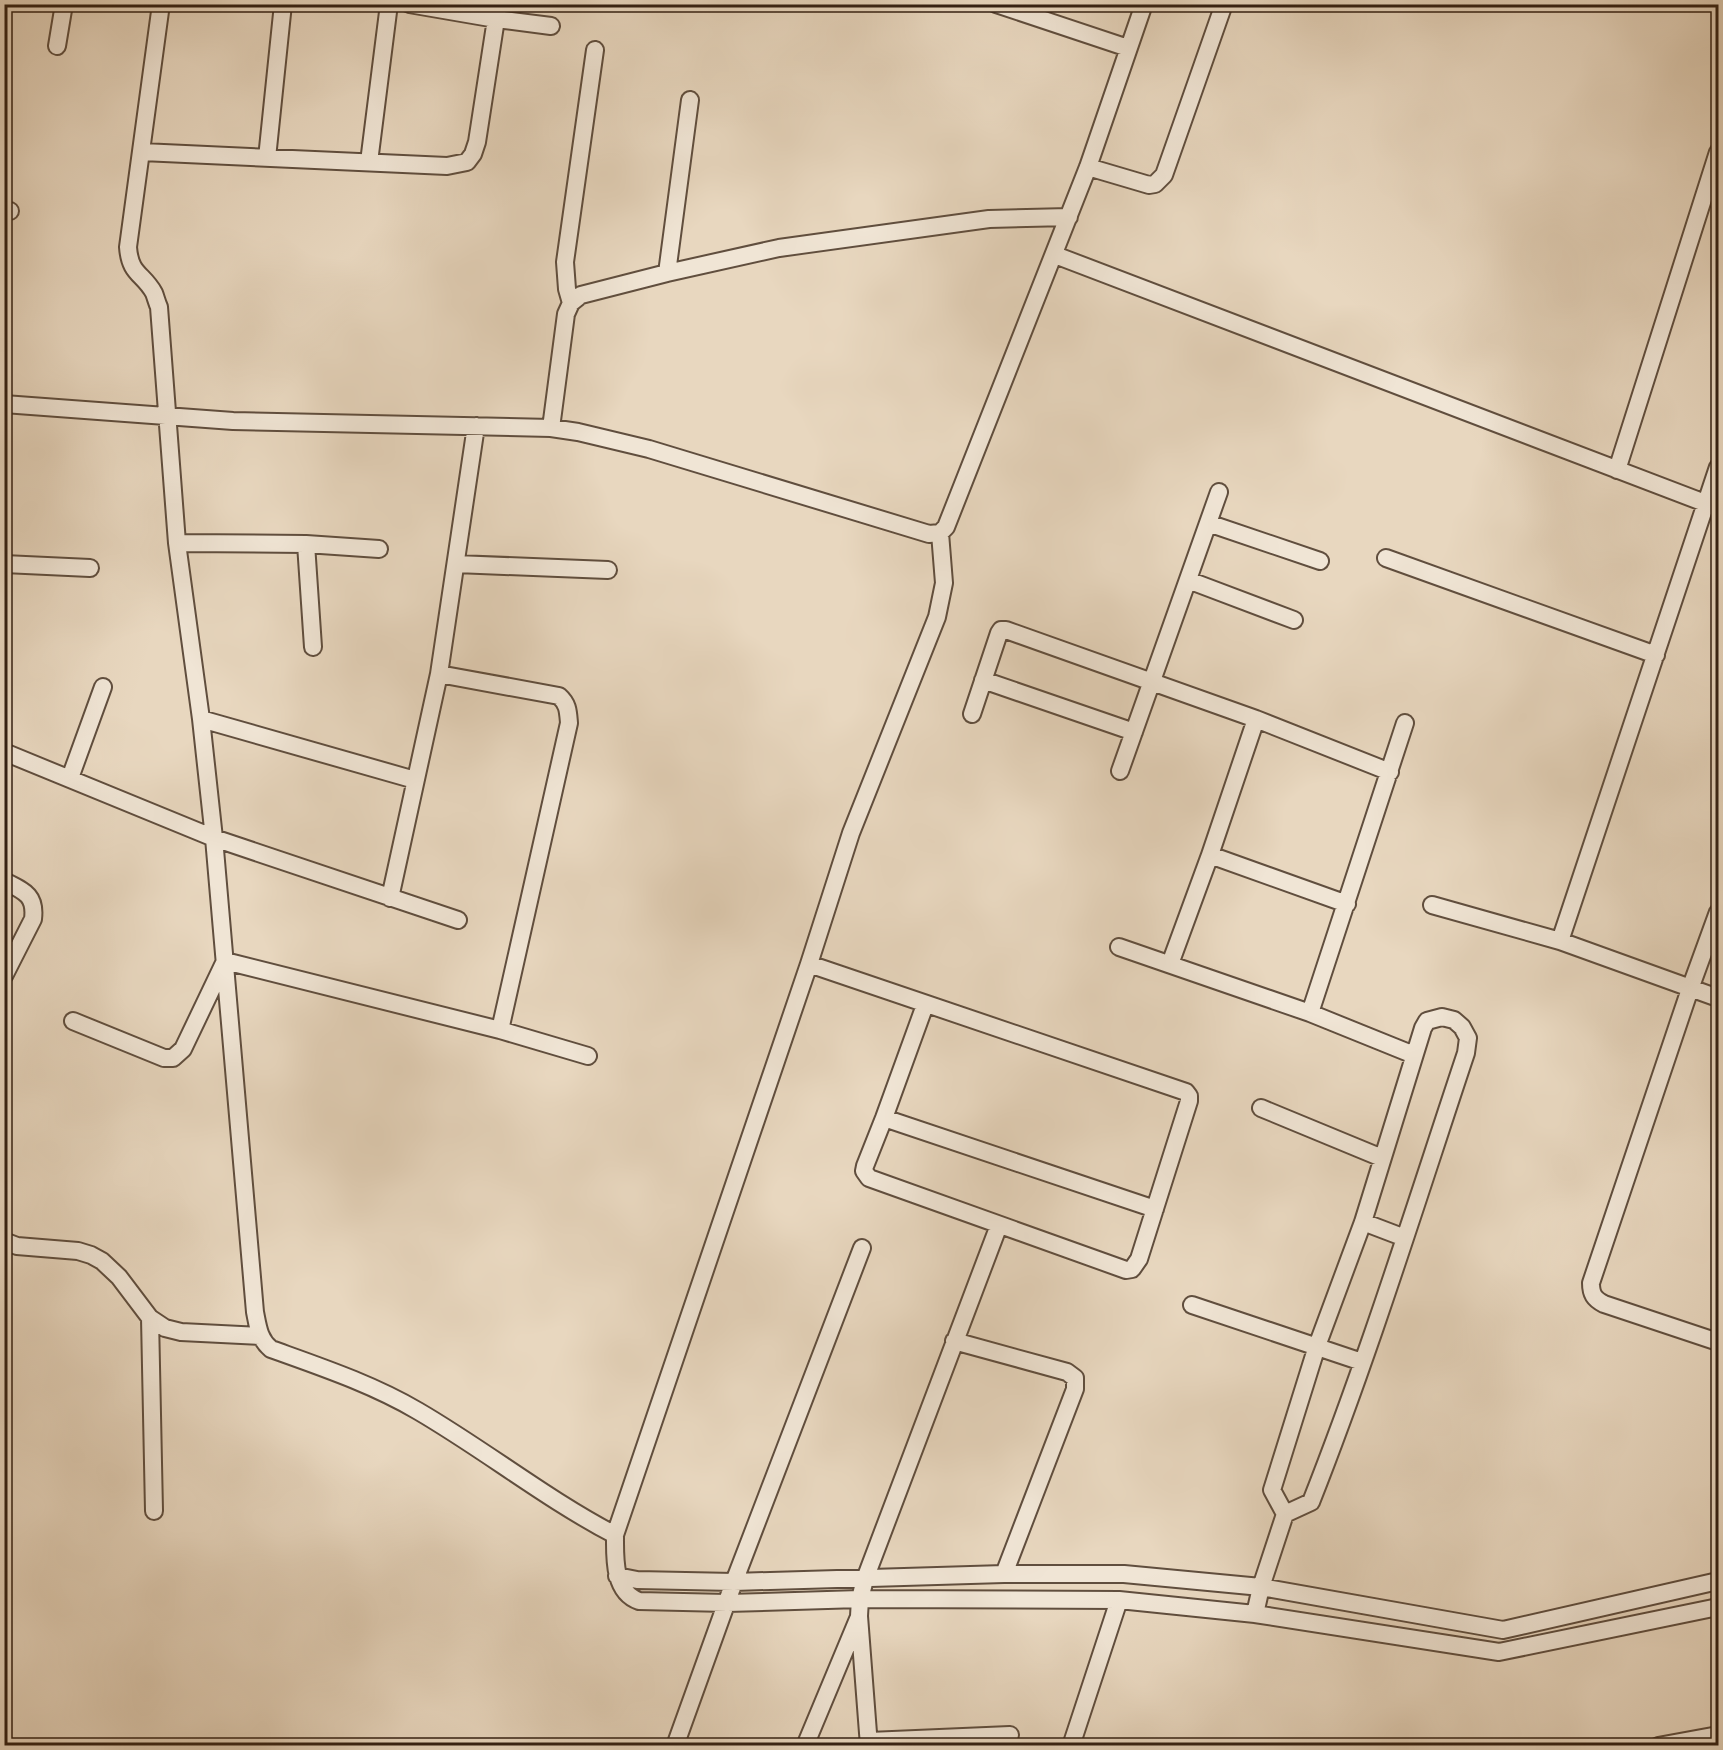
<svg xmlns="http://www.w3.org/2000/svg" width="1723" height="1750" font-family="'Gentium Book Plus',serif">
	<rect width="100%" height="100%" fill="#e8d7bf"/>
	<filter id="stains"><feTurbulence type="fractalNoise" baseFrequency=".00333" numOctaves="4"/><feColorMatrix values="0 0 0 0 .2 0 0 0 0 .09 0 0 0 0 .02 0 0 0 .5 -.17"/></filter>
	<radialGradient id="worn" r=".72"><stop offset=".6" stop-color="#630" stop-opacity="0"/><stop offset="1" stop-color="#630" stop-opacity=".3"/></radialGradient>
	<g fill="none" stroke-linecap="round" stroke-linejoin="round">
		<!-- minor casing -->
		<g stroke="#604e3e" stroke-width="20">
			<path id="minor" d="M161,4l-33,243c2,28 15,26 26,46 2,5 3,10 5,14l18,236 24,176 13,119 41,474c3,15 4,27 16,37 50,18 101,35 147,62 67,39 128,88 197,124
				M409,4l87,15 55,7
				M996,4l132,44
				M57,46l7,-42
				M142,152l305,14 20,-4 6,-8 4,-12 19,-123
				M267,158l16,-154
				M369,162l20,-158
				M1088,167l61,18 6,-1 9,-9 60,-171
				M4,211h6
				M1055,255l663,253
				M667,273l23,-173
				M571,303l-4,-14 -2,-27 30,-212
				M4,404l229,17 318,7 27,4 71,17 280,85 11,-1 6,-6 142,-360 56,-163
				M551,428l15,-114 5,-11 10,-8 86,-22 112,-25 210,-29 80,-2
				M1617,470l101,-318
				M1208,523l112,38
				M940,533l4,50 -7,34 -86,216 -42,131 -194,571c0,22 -2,57 24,66l88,2 133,-4 259,1 136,14 244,38 219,-45
				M177,543l129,1 73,5
				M306,544l7,103
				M1386,558l270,97
				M4,564l86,4
				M456,564l152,6
				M1188,580l106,40
				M439,674l120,22c9,8 9,15 10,27l-69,307
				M983,680l151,52
				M972,714l27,-81 2,-3h5l250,89 134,53
				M201,719l214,61
				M4,752l210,86 244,82
				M1120,771l99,-279
				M70,778l33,-91
				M1210,855l137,49
				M4,881c20,10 32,14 29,38l-29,57
				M390,898l49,-224 37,-248
				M1432,905l128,36 158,57
				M1718,912l-28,77 -99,294c0,11 3,16 13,21l114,38
				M1560,941l158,-474
				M1119,947l191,66 104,42
				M809,964l377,128 3,4v5l-50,158 -7,10 -6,1 -257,-92 -5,-7 1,-5 19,-48 41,-113
				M1170,964l40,-109 46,-136
				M1310,1013l95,-290
				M73,1021l91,37h9l10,-9 42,-88 275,69 88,26
				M1261,1108l121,50
				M884,1118l271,91
				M1363,1222l42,16
				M4,1241l13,5 61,5 13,4 11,6 17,16 31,41 15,10 16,4 79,4
				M1192,1305l170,57
				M150,1318l4,193
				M954,1341l113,31 8,6v11l-71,185
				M617,1576l20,4 97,2 270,-8h120l137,13 242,43 215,-49
				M1255,1614l6,-27 24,-73 26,-12c58,-147 105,-299 155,-449l2,-15 -6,-11 -8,-7 -12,-3 -15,4 -4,7 -60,194 -46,124 -45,144 13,24
				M869,1741l141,-6
				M675,1746l59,-164 128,-334
				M805,1746l53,-127
				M869,1746l-10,-130 1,-17 5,-20 134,-354
				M1071,1746l48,-146
				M1658,1746l60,-11"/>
		</g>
		<!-- minor -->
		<use href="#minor" stroke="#f0e5d5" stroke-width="16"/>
	</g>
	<!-- margin -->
	<rect width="1723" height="1750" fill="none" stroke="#e8d7bf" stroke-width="24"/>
	<rect x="6" y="6" width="1711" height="1738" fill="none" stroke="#332013" stroke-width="3"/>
	<rect x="12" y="12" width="1699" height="1726" fill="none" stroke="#332013" stroke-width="1.5"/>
	<rect width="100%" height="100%" filter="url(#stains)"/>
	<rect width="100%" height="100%" fill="url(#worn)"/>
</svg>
